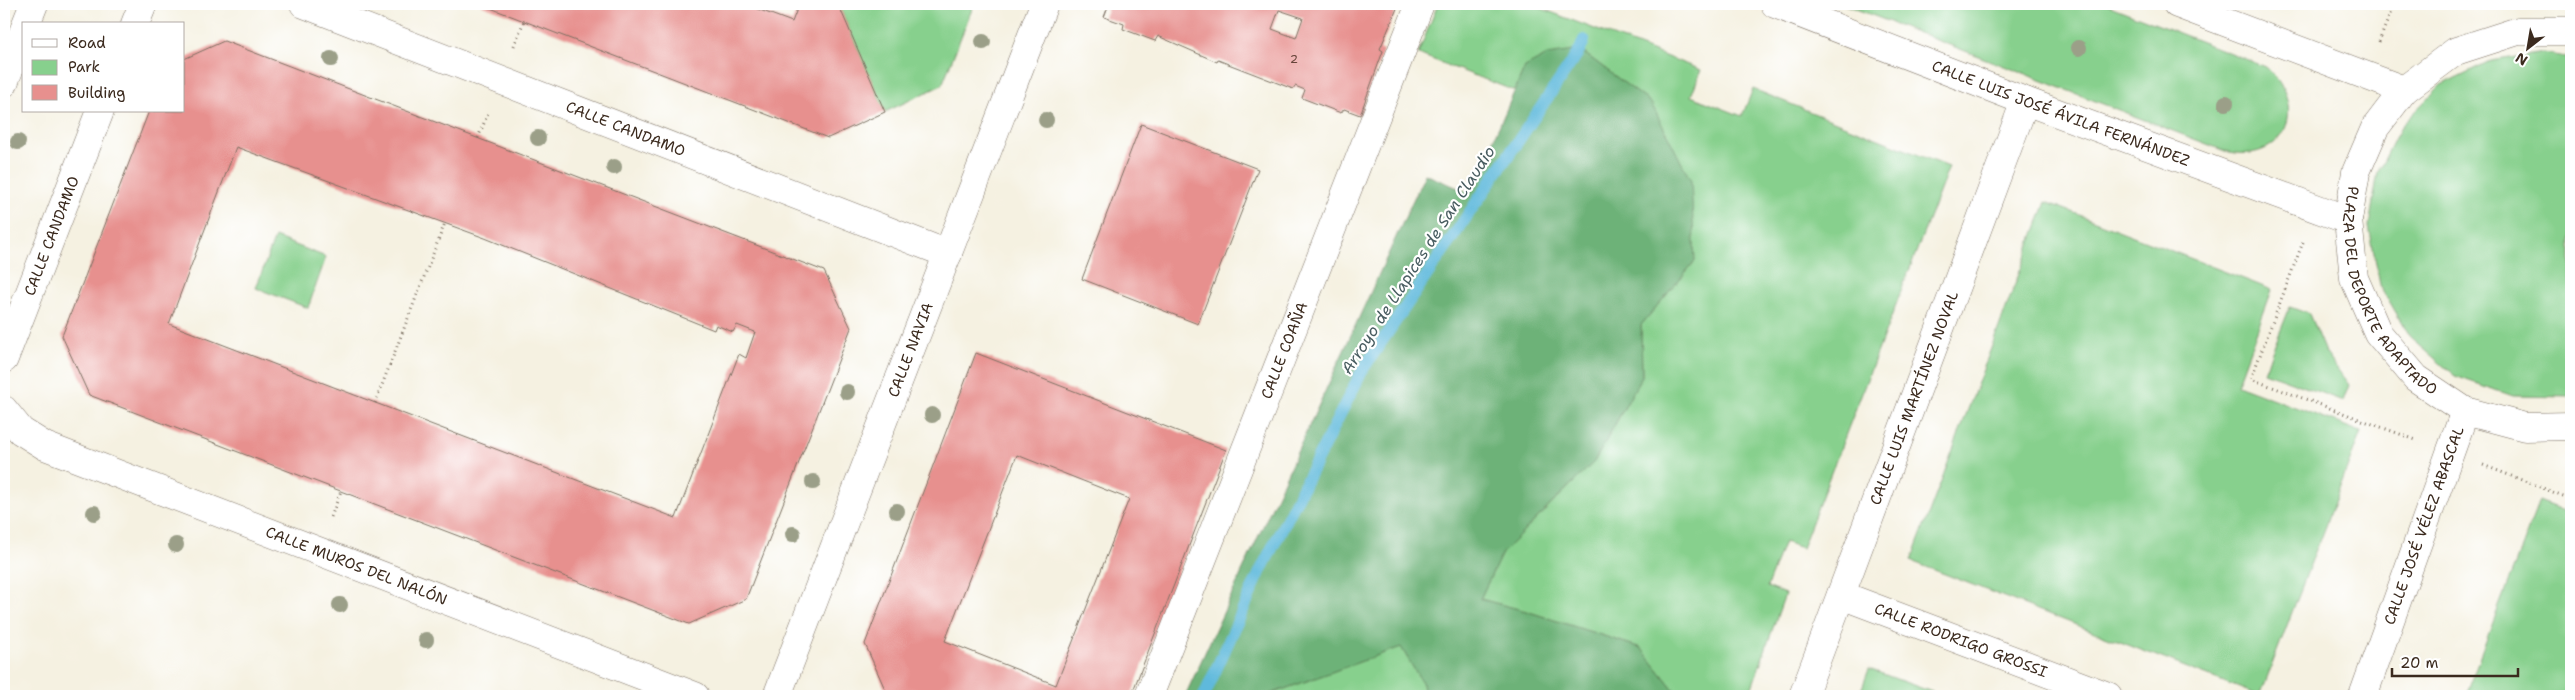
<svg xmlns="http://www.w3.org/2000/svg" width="2575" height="700" font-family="'Shantell Sans',sans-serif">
	<rect width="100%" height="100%" fill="#fff"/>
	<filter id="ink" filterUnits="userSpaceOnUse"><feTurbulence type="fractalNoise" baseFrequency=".02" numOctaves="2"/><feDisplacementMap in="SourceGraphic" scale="10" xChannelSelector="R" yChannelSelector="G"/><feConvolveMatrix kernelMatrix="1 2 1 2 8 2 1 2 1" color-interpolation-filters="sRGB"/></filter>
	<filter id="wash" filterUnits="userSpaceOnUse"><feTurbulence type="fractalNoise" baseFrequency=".0096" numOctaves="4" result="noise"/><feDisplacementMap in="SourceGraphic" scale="20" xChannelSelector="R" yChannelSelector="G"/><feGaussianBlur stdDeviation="1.12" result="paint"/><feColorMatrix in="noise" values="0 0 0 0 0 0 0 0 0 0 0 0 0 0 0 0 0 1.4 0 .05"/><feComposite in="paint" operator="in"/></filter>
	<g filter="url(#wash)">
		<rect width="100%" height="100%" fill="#f5f1e1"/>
		<!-- green -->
		<path fill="#87d08d" stroke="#617d56" d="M838,4h136l-32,81 -57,27z
			M1438,4h92l171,66 -10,26 51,20 11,-27 196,78 -147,381 -18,-6 -17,45 18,7 -36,102h-70l-38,-48 -115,-37 -46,-12 22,-46 92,-91 48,-86 -1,-51 54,-64 -44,-158 -71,-53 -55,17 -10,24 -97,-37z
			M1843,4h262l161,63c45,40 18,99 -41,84z
			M2544,53l27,5v339l-59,-1 -57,-20 -45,-39 -30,-52 -11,-59 9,-54 24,-48 39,-39 49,-24z
			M2046,202l226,88 -35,95 124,47 -101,264 -349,-135z
			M275,237l51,20 -18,51 -52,-20z
			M2290,307l19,7 16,38 24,33 -6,16 -79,-29z
			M2539,501l32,13v182h-106z
			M1401,647l22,37 2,12h-160z
			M1869,669l74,27h-84z"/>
		<!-- forest -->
		<path fill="#6db278" stroke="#546e4b" d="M1580,50l71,53 40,78 4,80 -54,64 1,51 -48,86 -92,91 -22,46 46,12 115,37 38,48h-254l-2,-12 -22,-37 -136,49h-80l240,-522 45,19 55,-126 22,-12z"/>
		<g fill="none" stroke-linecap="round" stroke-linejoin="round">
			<!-- stream -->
			<path stroke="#5fb9dc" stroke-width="12" d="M1204,696l57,-126 102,-201 217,-319 4,-10"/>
		</g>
		<g id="blocks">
			<!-- building -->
			<path fill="#e7908e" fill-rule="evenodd" d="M480,4h264l48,18 7,-18h34l6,2 46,106 -57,26z
				M1109,4h288l1,2 -18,43 3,2 -23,64 -16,-6 -3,4 -39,-15 3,-8 -10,-4 -2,3 -75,-29 -1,2 -59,-26 -3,5 -32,-12 1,-5 -20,-7zM1279,10l24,8 -7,20 -24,-9z
				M224,41l600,230 27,57 -105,271 -57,25 -600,-229 -27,-59 87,-225h35v-52zM236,147l249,91 229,92 2,-5 17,7 4,-7 18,7 -9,26 -7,-4 -63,164 -507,-194z
				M1141,124l117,45 -60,155 -116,-45z
				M976,353l250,97 -95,246h-243l-23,-52zM1017,455l112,44 -73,186 -111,-44z"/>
		</g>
	</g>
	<g filter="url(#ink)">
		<use href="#blocks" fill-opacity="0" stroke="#7c7062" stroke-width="1"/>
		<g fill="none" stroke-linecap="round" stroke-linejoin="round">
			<!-- pedestrian casing -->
			<g stroke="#7c7062" stroke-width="29">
				<g id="pedestrian">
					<path d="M26,24l8,-20"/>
					<path d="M4,83l20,-53"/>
					<path id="s1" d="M1149,696l271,-692"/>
				</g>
			</g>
			<!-- minor casing -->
			<g stroke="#7c7062" stroke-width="29">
				<g id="minor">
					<path id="s2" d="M304,4l644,250"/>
					<path id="s3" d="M1775,4l250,97 323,119"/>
					<path d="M2177,4l227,86"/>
					<path d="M135,24l8,-20"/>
					<path id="s4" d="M2571,31h-53l-62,20 -52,39 -29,38 -19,44 -8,48 6,58 24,55 38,45 49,33 60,16 46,-1"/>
					<path id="s5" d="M4,359l96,-248"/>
					<path id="s6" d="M4,410l17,21 24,15 650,250"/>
					<path id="s7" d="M1841,595l267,101"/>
					<path id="s8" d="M777,696l267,-692"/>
					<path id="s9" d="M1803,696l222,-595"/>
					<path id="s10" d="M2363,696l102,-285"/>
				</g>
			</g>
			<!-- path -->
			<path stroke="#7c7062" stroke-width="3" stroke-dasharray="1 4" stroke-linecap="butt" d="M2379,42l15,-38
				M514,46l10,-25
				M478,138l10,-25
				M2303,242l-52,137 165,61
				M375,403l70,-180
				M2483,465l88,34
				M331,517l10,-26"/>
			<!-- pedestrian -->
			<use href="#pedestrian" stroke="#fff" stroke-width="28"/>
			<!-- minor -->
			<use href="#minor" stroke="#fff" stroke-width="28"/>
		</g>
		<!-- trees -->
		<g fill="#9b9f88">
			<circle cx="983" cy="42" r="8"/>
			<circle cx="2079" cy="48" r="8"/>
			<circle cx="331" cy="59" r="8"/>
			<circle cx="2226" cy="103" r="8"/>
			<circle cx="1046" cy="120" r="8"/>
			<circle cx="538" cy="138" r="8"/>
			<circle cx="18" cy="142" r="8"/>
			<circle cx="614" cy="167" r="8"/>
			<circle cx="847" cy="392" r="8"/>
			<circle cx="932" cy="415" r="8"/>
			<circle cx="813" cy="482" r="8"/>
			<circle cx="897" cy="511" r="8"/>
			<circle cx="94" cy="513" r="8"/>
			<circle cx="793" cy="534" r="8"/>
			<circle cx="176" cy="545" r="8"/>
			<circle cx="340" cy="605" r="8"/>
			<circle cx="426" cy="640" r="8"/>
		</g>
	</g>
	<g text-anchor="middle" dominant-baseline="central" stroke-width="4.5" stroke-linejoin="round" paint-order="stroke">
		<!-- number labels -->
		<g font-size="12" fill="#66443a">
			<text x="1294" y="59">2</text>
		</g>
		<!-- street labels -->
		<g font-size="15" fill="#3b2a1e" stroke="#fff">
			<text stroke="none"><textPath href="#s3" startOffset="306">CALLE LUIS JOSÉ ÁVILA FERNÁNDEZ</textPath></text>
			<text stroke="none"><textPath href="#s2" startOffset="345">CALLE CANDAMO</textPath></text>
			<text stroke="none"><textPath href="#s5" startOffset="132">CALLE CANDAMO</textPath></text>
			<text stroke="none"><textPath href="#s4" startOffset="411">PLAZA DEL DEPORTE ADAPTADO</textPath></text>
			<text stroke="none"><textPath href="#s8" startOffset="371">CALLE NAVIA</textPath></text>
			<text stroke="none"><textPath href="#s1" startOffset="371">CALLE COAÑA</textPath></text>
			<text stroke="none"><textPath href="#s9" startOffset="318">CALLE LUIS MARTÍNEZ NOVAL</textPath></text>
			<text stroke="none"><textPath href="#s10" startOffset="181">CALLE JOSÉ VÉLEZ ABASCAL</textPath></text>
			<text stroke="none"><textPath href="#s6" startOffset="389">CALLE MUROS DEL NALÓN</textPath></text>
			<text stroke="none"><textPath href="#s7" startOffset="128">CALLE RODRIGO GROSSI</textPath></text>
		</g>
		<!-- water labels -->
		<g font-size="16" font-style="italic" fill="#485c60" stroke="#fff">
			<text transform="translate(1418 260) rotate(-57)">Arroyo de Llapices de San Claudio</text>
		</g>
	</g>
	<!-- margin -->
	<rect width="2575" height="700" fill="none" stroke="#fff" stroke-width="20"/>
	<!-- legend -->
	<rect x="22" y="22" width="162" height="90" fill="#ffffff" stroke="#b1aaa5"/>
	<rect x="32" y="39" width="25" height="8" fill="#ffffff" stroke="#b1aaa5"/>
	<text x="68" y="48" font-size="15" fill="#3b2a1e">Road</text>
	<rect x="32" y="60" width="25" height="15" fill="#87d08d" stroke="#b1aaa5"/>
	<text x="68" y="72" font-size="15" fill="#3b2a1e">Park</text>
	<rect x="32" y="85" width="25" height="15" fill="#e7908e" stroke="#b1aaa5"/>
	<text x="68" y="98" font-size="15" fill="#3b2a1e">Building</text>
	<!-- north arrow -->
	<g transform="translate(2528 48) rotate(211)" stroke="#ffffff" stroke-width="4" paint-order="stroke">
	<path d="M0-4L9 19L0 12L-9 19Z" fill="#3b2a1e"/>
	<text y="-8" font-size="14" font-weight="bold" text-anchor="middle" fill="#3b2a1e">N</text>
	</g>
	<!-- scale -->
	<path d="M2392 668v8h126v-8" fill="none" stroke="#3b2a1e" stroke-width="2.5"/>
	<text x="2400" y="668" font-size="15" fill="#3b2a1e" stroke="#ffffff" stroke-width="4" paint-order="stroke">20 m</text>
</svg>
